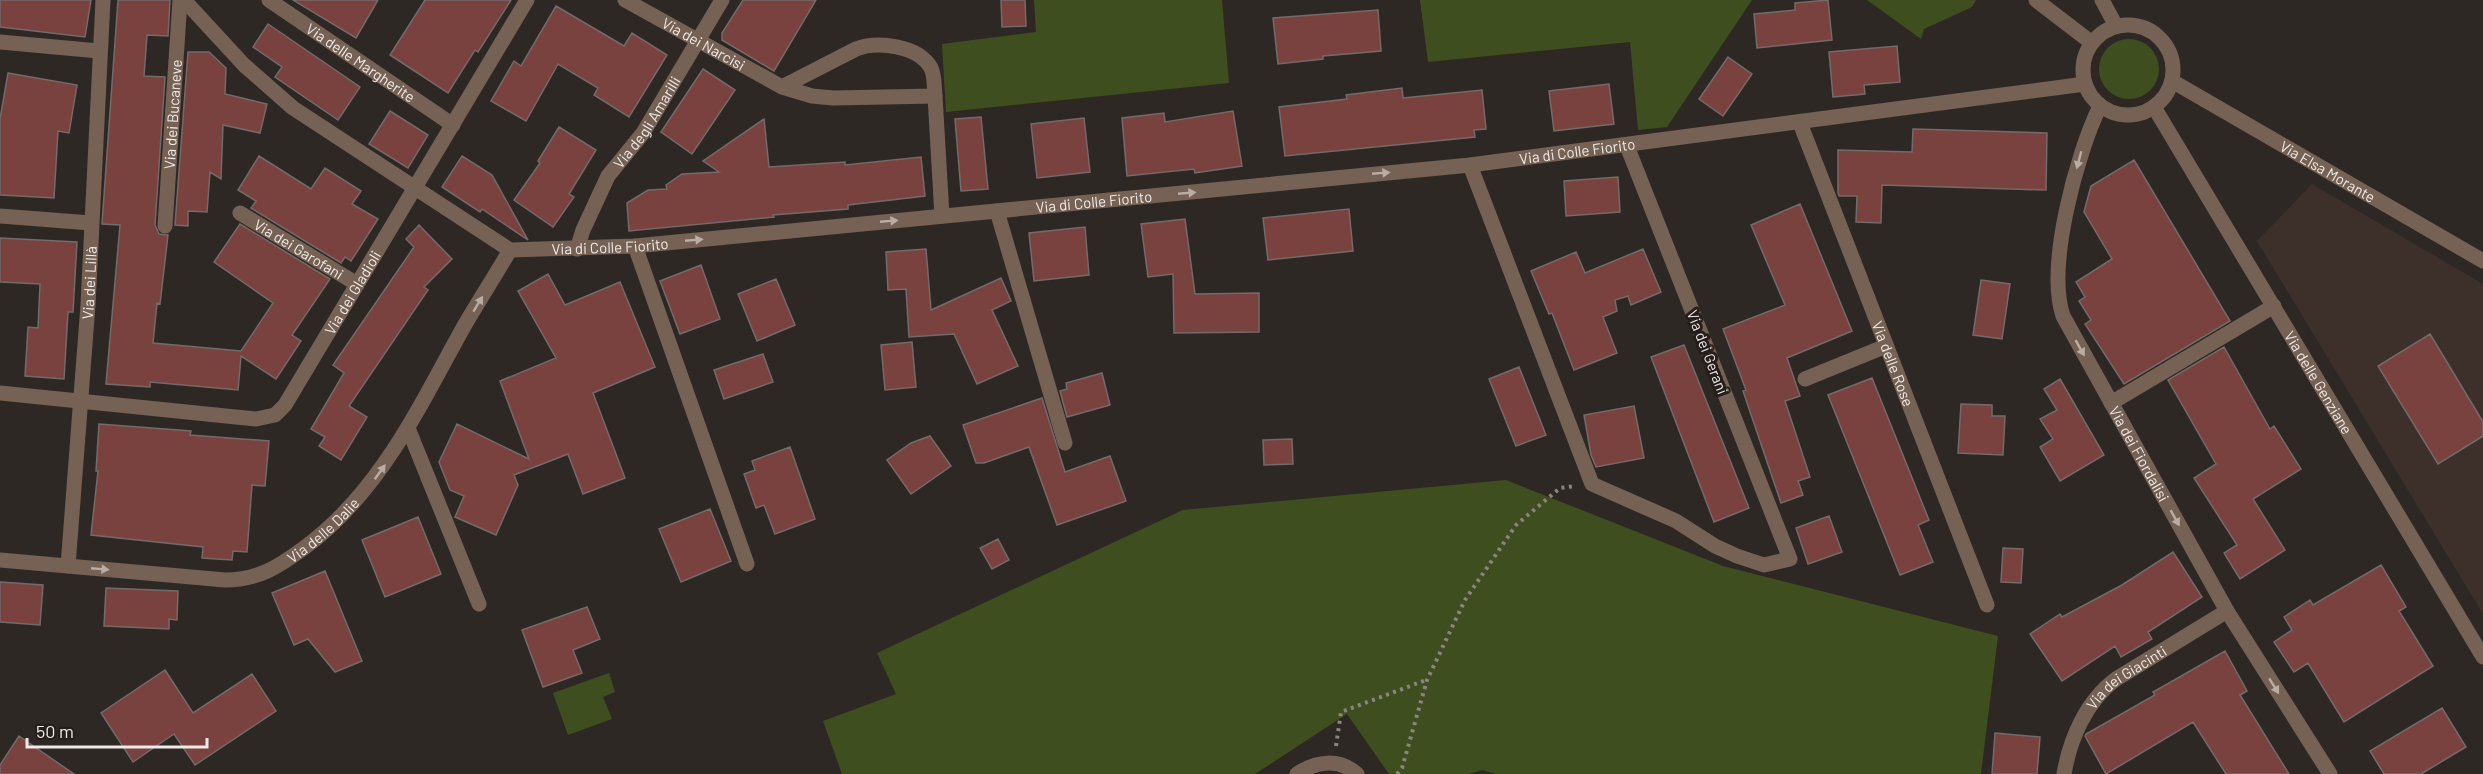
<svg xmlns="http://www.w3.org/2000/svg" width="2483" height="774" font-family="Barlow,sans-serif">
	<rect width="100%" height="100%" fill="#2e2825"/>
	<!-- built -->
	<path fill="#3d302a" d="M2312,184l171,100v330l-226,-373z"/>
	<!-- green -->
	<path fill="#3f4e1e" d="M1034,0h188l7,83 -283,29 -4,-68 94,-12z
		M1420,0h332l-85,127 -29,3 -8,-88 -202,20z
		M1867,0h109l-4,7 -48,22 -3,10z
		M2099 69a30 30 0 1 1 60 0a30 30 0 1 1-60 0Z
		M1506,480l217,86 275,70 -17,138h-485l-14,-4 -13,4h-80l-42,-60 -92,60h-413l-19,-53 73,-27 -19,-41 306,-143z
		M609,673l6,19 -12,5 9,22 -44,16 -15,-42z"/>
	<!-- building -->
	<path fill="#79423f" stroke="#746a69" stroke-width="1.5" d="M0,0h91l-6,37 -85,-10z
		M118,0h52l-2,36 -21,-1 -3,41 21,1 -10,148 4,9 9,1 -8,69 -3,-1 -4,40 88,8 32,-48 -59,-41 26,-38 90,55 -38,56 9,6 -25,38 -35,-23 -3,34 -88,-8v5l-44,-3 14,-159 -18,-1z
		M293,0h85l-22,38z
		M425,0h86l-33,52 -3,-2 -27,43 -58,-38z
		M743,0h73l-42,71 -52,-31v-7z
		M1001,0h24l1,26 -24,1z
		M1828,0l4,40 -75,8 -3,-34 41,-4v-7z
		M556,6l68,40 8,-13 35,22 -38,62 -35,-22 4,-7 -40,-24 -32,57 -35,-20 23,-40 7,5z
		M1378,10l3,41 -58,5v3l-45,5 -5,-46z
		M268,24l92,63 -22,33 -63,-43 7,-10 -29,-20z
		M1897,46l3,36 -36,3 1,9 -32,3 -4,-45z
		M188,52h21l17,16 -1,26 42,10 -7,29 -37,-8 -2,54 -11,-7 -3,40 -19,-1v15l-13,-1z
		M1728,57l24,17 -29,42 -24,-17z
		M703,69l32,21 -43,64 -31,-22z
		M8,73l69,12 -8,48 -11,-2 -4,67 -54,-3v-76z
		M1609,84l5,40 -60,7 -5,-40z
		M1402,88l1,10 79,-8 4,39 -12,1 1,7 -190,19 -6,-49 68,-8 -1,-4z
		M390,111l38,24 -20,33 -39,-24z
		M1233,111l9,55 -47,7 -1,-4 -67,7 -5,-58 42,-5 1,9z
		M981,117l7,72 -27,2 -6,-72z
		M1084,118l6,54 -53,6 -6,-54z
		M764,119l5,48 76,-5v3l76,-8 4,39 -77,9v4l-75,6 1,2 -145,14 -2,-28 21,-13 19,-1 -1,-4 16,-11 37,-2 -16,-11z
		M559,127l37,23 -27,44 5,3 -21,30 -39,-27 26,-37 -2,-2z
		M1913,129l134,4 -1,57 -164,-5 -1,38 -25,-1 1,-26h-18l-1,-3v-43l74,2z
		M259,156l52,33 14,-21 36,23 -9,13 26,15 -27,42 -6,-4 -4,6 -90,-55 5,-7 -18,-11z
		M462,156l30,19 36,65 -46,-31 -2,3 -38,-25z
		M2134,160l96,161 -106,63 -39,-60 6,-4 -12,-19 6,-4 -9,-15 36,-23 -28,-47 7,-26z
		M1618,177l2,35 -54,4 -2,-35z
		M1800,204l52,127 -65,27 13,38 -15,5 25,76 -12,4 5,14 -22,8 -38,-112 3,-1 -23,-61 62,-24 -34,-80z
		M1349,209l4,42 -85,9 -5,-42z
		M1185,219l10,75 64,-1v39l-85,1 -1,-59 -25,3 -7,-53z
		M419,225l33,34 -28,28 4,3 -79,116 18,11 -26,43 -22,-14 6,-9 -14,-8 33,-56 -11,-8 81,-118 -8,-8z
		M1085,227l4,48 -55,6 -5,-48z
		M0,238l77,4 -4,70h-5l-4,67 -39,-3 3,-49 10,1 2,-44 -40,-2z
		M926,249l5,61 70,-32 10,23 -19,9 26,56 -41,18 -23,-50 -45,3 -3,-48 -18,1 -2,-38z
		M1643,249l18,43 -30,13 -3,-9 -13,4 2,11 -14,6 14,36 -43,17 -22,-57 -3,1 -18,-43 45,-19 9,21z
		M701,265l19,54 -40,15 -20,-53z
		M548,274l17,31 55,-23 35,85 -62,26 32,85 -42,16 -15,-40 -54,21 4,10 -22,50 -41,-18 9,-21 -14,-6 -11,-28 18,-38 72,35 -29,-78 56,-23 -38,-67z
		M776,279l19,46 -38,16 -19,-47z
		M1981,280l29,4 -8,55 -29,-4z
		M2430,334l53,88v14l-45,28 -60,-98z
		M912,342l4,45 -31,3 -4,-45z
		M1684,345l65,163 -35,14 -63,-165z
		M2224,347l46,82 4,-3 27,43 -48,30 32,51 -45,29 -16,-26 13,-8 -43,-67 22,-14 -48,-84z
		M763,354l10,28 -49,17 -10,-29z
		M1519,367l27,68 -30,11 -27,-67z
		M1102,373l8,32 -43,12 -7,-26 7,-2 -1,-6z
		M1872,378l57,142 -11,5 15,37 -33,13 -72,-180z
		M2060,379l44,76 -44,26 -20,-34 13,-8 -13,-20 17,-9 -13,-21z
		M1042,398l23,74 45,-16 16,45 -69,24 -28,-78 -45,16h-8l-13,-38z
		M1961,404l31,1v11h13l-2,39 -45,-2z
		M1634,406l10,52 -48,9 -5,-12 -7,-40z
		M99,424l92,7 -1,4 79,6 -4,45 -13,-1 -5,67 -14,-1 -1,9 -30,-2 1,-11 -112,-12 7,-64h-2z
		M930,436l21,30 -40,28 -24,-34 24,-17z
		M1292,439l1,25 -29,1 -1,-25z
		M790,447l25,72 -40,15 -11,-29 -8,3 -12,-34 11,-4 -3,-9z
		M710,509l21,52 -50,21 -22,-53z
		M1829,516l13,36 -34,12 -12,-36z
		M418,517l23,57 -56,23 -23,-57z
		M998,539l11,21 -17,9 -12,-21z
		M2003,548l20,1 -2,34 -20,-1z
		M2173,552l29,45 -54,35 4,7 -31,18 -6,-11 -53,35 -32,-47 30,-20 2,3 60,-32z
		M2381,565l25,42 -7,4 34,55 -89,56 -36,-59 -14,9 -20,-30 18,-12 -8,-13 26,-17 3,5z
		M325,571l37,90 -27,11 -27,-33 -14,6 -22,-52z
		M0,582l43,3 -3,40 -40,-3z
		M106,588l72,3 -1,29 -8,-1v10l-65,-3z
		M587,607l13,32 -27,11 9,23 -39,14 -21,-57z
		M2225,651l22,40 -7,4 49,79h-63l-33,-52 -87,52 -21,-38 1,-2 69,-39 -2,-3z
		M165,670l28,43 59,-39 24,37 -81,54 -21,-31 -41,28 -32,-49z
		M2442,708l24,39 -45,27h-37l-14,-23z
		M1995,733l45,4 -3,37h-45z
		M19,736l55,38h-74v-9z"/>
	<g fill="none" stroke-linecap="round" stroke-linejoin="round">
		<!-- path -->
		<path stroke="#8a8582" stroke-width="4" stroke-dasharray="3 4.5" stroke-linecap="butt" d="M1336,746l5,-34 85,-32
			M1397,774l5,-6 25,-88 38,-80 51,-75 44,-37 15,-2"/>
		<!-- minor -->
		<g stroke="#766254" stroke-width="15">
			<path id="s1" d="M184,0l60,65 49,43 217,142 125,-4 835,-81 615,-81"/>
			<path id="s2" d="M269,0l184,125"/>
			<path id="s3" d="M625,0l157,87 30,9 21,2 102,-2c-1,-9 0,-20 -4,-28 -13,-23 -54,-27 -75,-19l-74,38"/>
			<path d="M2036,0l56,43"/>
			<path d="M2102,0l14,26"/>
			<circle cx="2128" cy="70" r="45"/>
			<path d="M0,42l99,9"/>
			<path id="s4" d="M2172,81l311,180"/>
			<path d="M935,96l7,120"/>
			<path id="s5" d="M2100,106c-23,47 -54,160 -37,210l164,295 103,163"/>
			<path id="s6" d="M2154,107l329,550"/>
			<path id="s7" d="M1800,123l187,482"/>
			<path d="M1470,165l122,319 84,37 39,25 22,10 27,9 26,-6 -163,-413"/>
			<path d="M997,211l68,232"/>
			<path id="s8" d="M240,213l117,71"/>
			<path d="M0,216l91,7"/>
			<path id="s9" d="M165,226l15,-226"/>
			<path d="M635,246l112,318"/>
			<path id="s10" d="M577,249l6,-19 25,-54 35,-43 79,-133"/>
			<path d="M1805,379l81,-33"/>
			<path id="s11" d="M0,393l256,26 19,-4 10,-10 242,-405"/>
			<path d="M2111,403l163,-97"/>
			<path d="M408,428l71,176"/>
			<path id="s12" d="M0,560l225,20c33,0 53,-13 79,-32 76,-56 114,-139 159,-220 15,-26 32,-52 47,-78"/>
			<path id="s13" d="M68,566l20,-261 15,-305"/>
			<path d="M1297,774c19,-13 42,-16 60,0"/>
			<path id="s14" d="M2064,774c6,-35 22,-73 52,-95l111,-68"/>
		</g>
	</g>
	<!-- one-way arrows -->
	<defs><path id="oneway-solid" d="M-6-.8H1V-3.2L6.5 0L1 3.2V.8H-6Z" transform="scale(1.5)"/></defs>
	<g fill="#b9ada5">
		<use href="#oneway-solid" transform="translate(2079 160) rotate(105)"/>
		<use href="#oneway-solid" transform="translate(1381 173) rotate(-5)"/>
		<use href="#oneway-solid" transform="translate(1187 193) rotate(-5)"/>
		<use href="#oneway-solid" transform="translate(889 221) rotate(-5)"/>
		<use href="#oneway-solid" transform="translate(694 240) rotate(-5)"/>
		<use href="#oneway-solid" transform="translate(478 304) rotate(-59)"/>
		<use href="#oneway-solid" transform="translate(2080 348) rotate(61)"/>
		<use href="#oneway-solid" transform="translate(380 472) rotate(-54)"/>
		<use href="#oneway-solid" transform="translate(2175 518) rotate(61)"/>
		<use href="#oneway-solid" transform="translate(100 569) rotate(5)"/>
		<use href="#oneway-solid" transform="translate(2274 686) rotate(58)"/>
	</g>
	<g text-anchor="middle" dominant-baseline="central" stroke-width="6" stroke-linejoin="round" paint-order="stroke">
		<!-- street labels -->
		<g font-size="15" fill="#efeae8" stroke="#251e1b">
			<text stroke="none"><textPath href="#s3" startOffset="90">Via dei Narcisi</textPath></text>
			<text stroke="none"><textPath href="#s2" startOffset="111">Via delle Margherite</textPath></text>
			<text stroke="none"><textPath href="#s9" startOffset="112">Via dei Bucaneve</textPath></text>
			<text stroke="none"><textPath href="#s10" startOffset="146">Via degli Amarilli</textPath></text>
			<text stroke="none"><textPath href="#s1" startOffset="1485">Via di Colle Fiorito</textPath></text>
			<text stroke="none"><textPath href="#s4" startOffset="180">Via Elsa Morante</textPath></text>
			<text stroke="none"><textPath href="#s1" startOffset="999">Via di Colle Fiorito</textPath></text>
			<text stroke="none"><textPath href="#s1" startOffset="513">Via di Colle Fiorito</textPath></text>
			<text stroke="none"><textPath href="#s8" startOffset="69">Via dei Garofani</textPath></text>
			<text stroke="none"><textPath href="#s13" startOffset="284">Via dei Lillà</textPath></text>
			<text stroke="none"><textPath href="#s11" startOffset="422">Via dei Gladioli</textPath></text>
			<text transform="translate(1708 352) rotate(69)">Via dei Gerani</text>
			<text stroke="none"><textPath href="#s7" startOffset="258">Via delle Rose</textPath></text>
			<text stroke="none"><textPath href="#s6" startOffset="321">Via delle Genziane</textPath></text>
			<text stroke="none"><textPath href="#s5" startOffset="374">Via dei Fiordalisi</textPath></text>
			<text stroke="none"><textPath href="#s12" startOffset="339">Via delle Dalie</textPath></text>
			<text stroke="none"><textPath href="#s14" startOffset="120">Via dei Giacinti</textPath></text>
		</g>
	</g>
	<!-- scale -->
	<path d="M27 738v9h180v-9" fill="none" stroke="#efeae8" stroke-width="3"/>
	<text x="36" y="738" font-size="18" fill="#efeae8" stroke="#251e1b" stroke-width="4.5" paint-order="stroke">50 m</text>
</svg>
